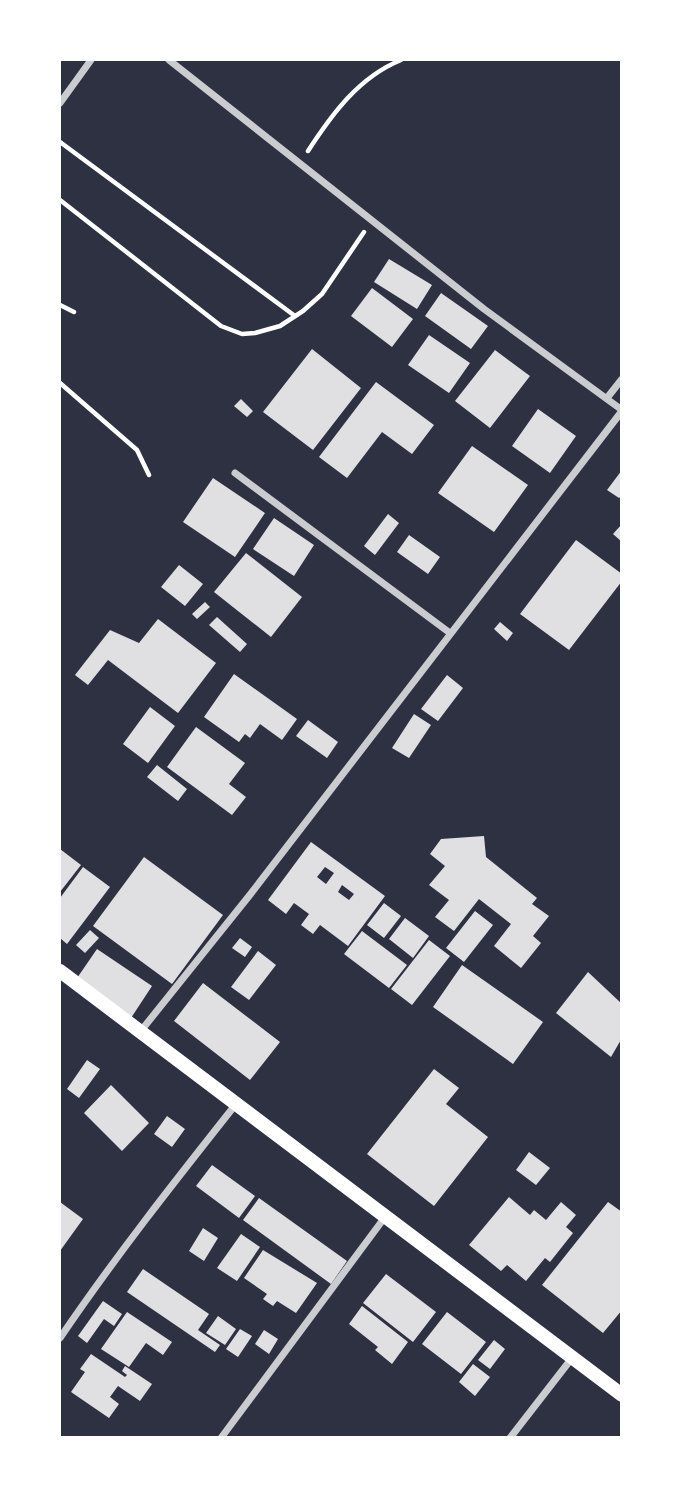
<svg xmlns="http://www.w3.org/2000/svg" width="681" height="1497" font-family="'Fira Sans Condensed',sans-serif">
	<rect width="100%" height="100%" fill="#2d3142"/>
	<!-- building -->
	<path fill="#e0e0e3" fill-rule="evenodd" d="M389,259l43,26 -15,24 -43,-27z
		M372,288l41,31 -21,28 -41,-31z
		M441,293l47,33 -17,23 -46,-33z
		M429,335l41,28 -21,30 -41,-28z
		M312,349l49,39 -48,62 -50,-38z
		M495,350l35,26 -40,52 -35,-27z
		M376,382l58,43 -22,29 -30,-22 -35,46 -28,-21z
		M241,399l12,12 -6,6 -13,-11z
		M538,409l38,27 -26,37 -38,-27z
		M472,446l56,39 -34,47 -56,-39z
		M622,470v25l-3,3 -12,-8z
		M213,478l52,35 -30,44 -52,-35z
		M388,514l11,9 -24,32 -11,-9z
		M274,518l40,27 -20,31 -41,-27z
		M622,524v18l-9,-8z
		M409,535l31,22 -12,17 -31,-22z
		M576,540l46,34v7l-53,69 -49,-36z
		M246,553l56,44 -31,40 -57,-45z
		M179,565l24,19 -18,22 -24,-19z
		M205,602l5,5 -13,12 -5,-5z
		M217,617l30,27 -7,8 -31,-27z
		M158,619l58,44 -38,50 -70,-53 -20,25 -13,-10 35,-45 29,13z
		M500,622l13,11 -6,8 -13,-12z
		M234,674l63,45 -15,21 -22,-16 -10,14 -5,-4 -6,8 -35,-25z
		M447,675l16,13 -25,33 -17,-12z
		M150,707l25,19 -27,37 -25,-19z
		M414,714l17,11 -22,33 -17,-10z
		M308,720l30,22 -11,16 -31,-22z
		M196,727l49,36 -16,21 17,13 -14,18 -65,-48z
		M157,765l30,24 -9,12 -31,-24z
		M484,836l2,21 51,41 -5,6 17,12 -16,20 8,7 -20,25 -27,-22 17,-22 -32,-25 -25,32 -19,-14 14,-17 -20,-15 16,-19 -15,-12 11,-15z
		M311,842l74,54 -37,50 -28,-21 -7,9 -12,-9 8,-11 -15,-11 -8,11 -18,-14zM325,867l9,6 -8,11 -9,-7zM342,885l12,9 -5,6 -11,-8z
		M60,849l21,16 -21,27z
		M144,857l79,58 -51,69 -79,-58z
		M83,867l27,20 -43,57 -7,-6v-40z
		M384,903l17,13 -17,22 -17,-13z
		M475,911l18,14 -29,37 -18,-14z
		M405,918l24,18 -16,22 -24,-19z
		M90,930l9,8 -14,15 -9,-8z
		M362,931l45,34 -18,23 -45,-34z
		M240,938l12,9 -7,10 -13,-9z
		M429,940l21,16 -38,49 -21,-16z
		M97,949l55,37 -21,32 -56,-37z
		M258,951l18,14 -27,35 -18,-13z
		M462,965l81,57 -30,42 -80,-57z
		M588,972l34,32v34l-11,19 -55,-44z
		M203,983l77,59 -30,38 -76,-59z
		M87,1060l13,9 -21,29 -12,-9z
		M434,1069l25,19 -13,16 42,33 -54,69 -67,-52z
		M111,1085l38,38 -27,28 -38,-38z
		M167,1116l18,13 -13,18 -18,-13z
		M529,1152l21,16 -14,17 -20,-15z
		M212,1165l43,31 -16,22 -43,-32z
		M509,1197l21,18 4,-5 12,10 15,-18 15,13 -10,12 7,6 -23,29 -5,-4 -19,23 -19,-16 -6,6 -32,-26z
		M259,1198l88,63 -16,23 -88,-64z
		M60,1202l23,17 -23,32z
		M608,1202l14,10v98l-19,23 -61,-48z
		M203,1228l15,10 -14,23 -15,-10z
		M241,1234l19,13 -23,34 -20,-13z
		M263,1250l54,33 -21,30 -19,-12 -4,5 -10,-7 4,-5 -23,-16z
		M143,1269l66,45 -11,16 22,15 -5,7 -88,-60z
		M386,1274l50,38 -23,30 -50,-39z
		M103,1301l19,13 -8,12 -10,-7 -17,24 -9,-7z
		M362,1306l46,36 -16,22 -17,-14 3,-3 -29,-23z
		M127,1312l45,30 -9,13 -17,-12 -17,24 -28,-18z
		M447,1312l39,30 -25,32 -39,-30z
		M218,1316l18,13 -11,16 -19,-12z
		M240,1329l12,7 -14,21 -12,-8z
		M264,1330l14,9 -9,15 -14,-10z
		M494,1340l11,9 -15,20 -12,-9z
		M91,1354l34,23 2,-2 -5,-4 3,-5 27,18 -12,17 -22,-15 -8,11 9,7 -10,14 -38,-26 14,-20 -5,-3z
		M473,1364l17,13 -15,19 -16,-14z"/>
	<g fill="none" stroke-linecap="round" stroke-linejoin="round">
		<!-- path -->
		<path stroke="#fff" stroke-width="4.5" d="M60,142l235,174
			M308,151c24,-37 51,-74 93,-91
			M60,200l161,126 21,8 13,-1 25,-7 23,-15 19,-17 42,-62
			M60,305l14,7
			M60,383l77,67 12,25"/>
		<!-- minor -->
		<path stroke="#caccd0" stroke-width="7" d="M169,60l315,249 138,101
			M60,103l31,-43
			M607,398l15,-19
			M235,473l215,160
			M140,1032l109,-136 373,-485
			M60,1338c55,-81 115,-157 176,-234
			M221,1438l164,-221
			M510,1438l62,-80"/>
		<!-- secondary -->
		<path stroke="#fff" stroke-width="14" d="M60,971l562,424"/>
	</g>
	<!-- border -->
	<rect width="681" height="1497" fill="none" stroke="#ffffff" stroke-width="122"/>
</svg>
